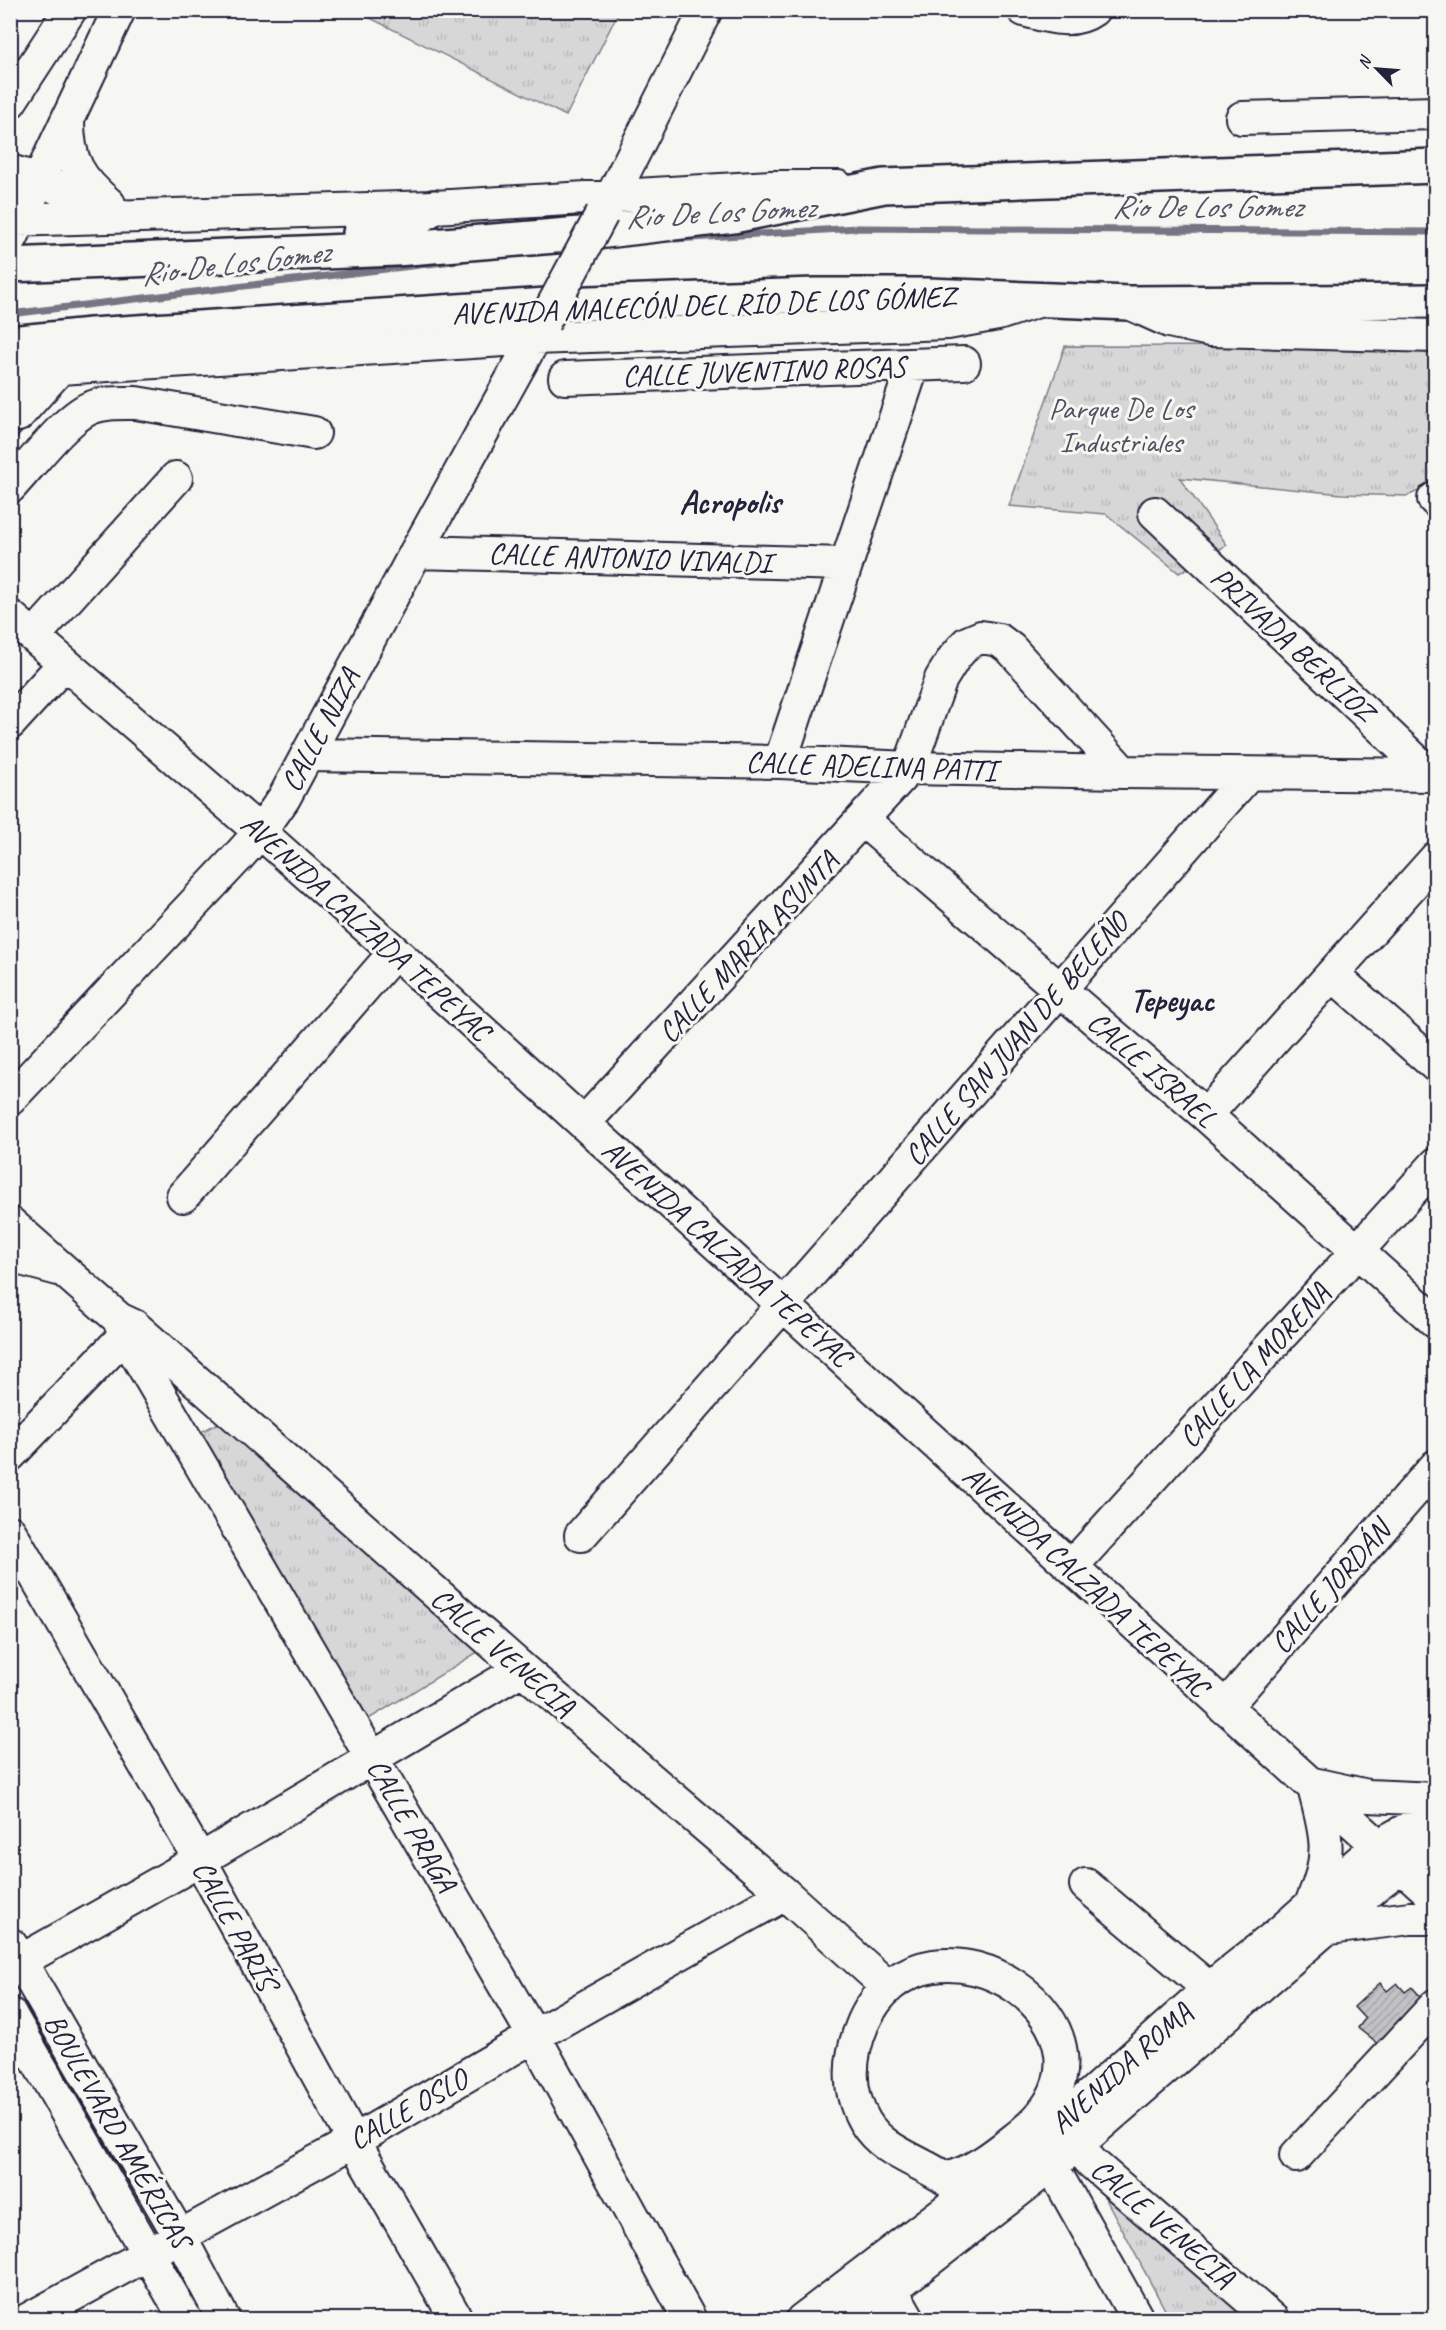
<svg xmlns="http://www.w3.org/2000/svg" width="1446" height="2330" font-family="Caveat,sans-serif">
	<defs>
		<pattern id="park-tufts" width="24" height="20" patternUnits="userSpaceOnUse" patternTransform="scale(1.5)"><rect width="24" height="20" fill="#d7d7d7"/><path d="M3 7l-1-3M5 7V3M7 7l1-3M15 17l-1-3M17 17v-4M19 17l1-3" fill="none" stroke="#b8b8b9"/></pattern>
		<pattern id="building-hatch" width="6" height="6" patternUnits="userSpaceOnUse" patternTransform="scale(1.5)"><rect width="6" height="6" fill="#c2c2c4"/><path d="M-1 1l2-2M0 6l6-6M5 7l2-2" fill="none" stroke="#a6a6a9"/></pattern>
	</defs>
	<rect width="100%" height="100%" fill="#f6f6f2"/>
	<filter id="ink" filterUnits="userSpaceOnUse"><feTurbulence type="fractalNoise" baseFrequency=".0167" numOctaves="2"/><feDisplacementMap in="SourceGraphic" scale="12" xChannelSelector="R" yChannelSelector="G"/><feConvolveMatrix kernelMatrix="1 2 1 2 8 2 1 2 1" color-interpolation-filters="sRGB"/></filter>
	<g filter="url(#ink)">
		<!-- park -->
		<path fill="url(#park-tufts)" stroke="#7c7c89" stroke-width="1.5" d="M373,11v-1l246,1 -53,105 -196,-98z
			M1065,346l370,1v137l-28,12 -65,-2 -162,-16 47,67 -48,28 -73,-59 -97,-8z
			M226,1419l260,228 -122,75 -163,-290z
			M1100,2188l146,131h-76z"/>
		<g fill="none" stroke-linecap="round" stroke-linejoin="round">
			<!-- stream -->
			<path stroke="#757583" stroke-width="7" d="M675,239l182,-11 579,4
				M10,314l451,-54"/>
		</g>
		<!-- building -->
		<path fill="url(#building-hatch)" stroke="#22223b" stroke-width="1.5" d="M10,409l18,16 -18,20z
			M1380,1983l7,8 10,-8 8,9 7,-5 17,19 -43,45 -28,-23 7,-9 -11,-12z"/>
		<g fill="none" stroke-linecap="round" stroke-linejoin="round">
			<!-- minor casing -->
			<g stroke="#22223b" stroke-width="36">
				<path id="minor" d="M1024,10c23,6 48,15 69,0
					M10,102l60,-92
					M1242,118l194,-5
					M68,122c0,39 11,57 41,82
					M10,171l30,9 77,34
					M603,214l103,-204
					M10,220l424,-13 337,-20h67
					M12,237l107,-227
					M1129,303l40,18 41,9 226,6
					M10,376l50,-8 475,-30 413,-15 50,-9 40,-13
					M565,378l399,-15
					M18,415l42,-47
					M10,487c20,-21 55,-68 80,-79 15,-6 30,-5 46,-5l178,30
					M1434,499l2,2
					M1155,513l276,262
					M416,552l429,12
					M10,616l250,216 135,120 1041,946
					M34,636l142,-158
					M10,723l54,-59
					M307,755l473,7 129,6 214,4 313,3
					M780,762l133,-397
					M864,821l342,294 230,207
					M1332,974l104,92
					M10,1099l226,-240 24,-27 24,-34 132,-246 127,-229
					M1206,1115l230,-257
					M584,1123l325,-355 32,-89 13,-21 13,-15 14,-6 18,3 12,9 112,123
					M183,1196l212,-244
					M10,1223l109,96 15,7 388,343 263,225 102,92
					M10,1256l48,13
					M119,1320l6,15 409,701 156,284
					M10,1455l124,-129
					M10,1532l190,328 154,281 103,179
					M581,1535l668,-761
					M1072,1566l364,-402
					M1224,1708l212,-242
					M1086,1885l139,117
					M1313,1899c21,-47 12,-68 0,-115l55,12 68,3
					M1330,1928l80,-10h26
					M11,1945l168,290 45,85
					M10,1967l190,-107 322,-191
					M10,2014l176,306
					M1069,2127l8,18 15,18 181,157
					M1049,2145l3,20 7,14 79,141
					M1296,2156l140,-151
					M946,2179c30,-8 50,-25 74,-44 134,-106 -94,-253 -157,-112 -14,33 -17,67 2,99 19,31 54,38 81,57 13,8 22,22 31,33
					M881,2271l28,49
					M27,2320l327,-179 180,-105 251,-142
					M802,2320l247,-188 161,-144 69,-55 97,-86 60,-34
					M852,2320l225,-175 298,-259 61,-46"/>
			</g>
			<!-- major casing -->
			<g stroke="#22223b" stroke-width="38">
				<path id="major" d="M360,233c28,-4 51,-9 74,-26
					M10,265l386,-16 184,-15 153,-18 151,-30 552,-20
					M10,343l81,-8 471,-31 253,-9h113l201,8 307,-2"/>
			</g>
			<!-- minor -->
			<use href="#minor" stroke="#f6f6f2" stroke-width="32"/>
			<!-- major -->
			<use href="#major" stroke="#f6f6f2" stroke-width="33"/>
			<!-- minor-bridge casing -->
			<g stroke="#22223b" stroke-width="36" stroke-linecap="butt">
				<path id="minor-bridge" d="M544,322l58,-108"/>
			</g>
			<!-- minor-bridge -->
			<use href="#minor-bridge" stroke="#f6f6f2" stroke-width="32"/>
		</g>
	</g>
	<g text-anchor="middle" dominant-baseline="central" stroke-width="6" stroke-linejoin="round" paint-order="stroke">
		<!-- street labels -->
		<g font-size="30" fill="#22223b" stroke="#f6f6f2">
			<text transform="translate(704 305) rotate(-2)">AVENIDA MALECÓN DEL RÍO DE LOS GÓMEZ</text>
			<text transform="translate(764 371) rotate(-2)">CALLE JUVENTINO ROSAS</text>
			<text transform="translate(630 558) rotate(2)">CALLE ANTONIO VIVALDI</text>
			<text transform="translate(1293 644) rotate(43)">PRIVADA BERLIOZ</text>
			<text transform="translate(320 730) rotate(-62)">CALLE NIZA</text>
			<text transform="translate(871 766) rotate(2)">CALLE ADELINA PATTI</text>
			<text transform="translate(366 927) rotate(42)">AVENIDA CALZADA TEPEYAC</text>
			<text transform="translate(748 947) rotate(-47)">CALLE MARÍA ASUNTA</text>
			<text transform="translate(1016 1039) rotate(-49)">CALLE SAN JUAN DE BELEÑO</text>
			<text transform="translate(1152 1069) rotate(41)">CALLE ISRAEL</text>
			<text transform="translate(727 1253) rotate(42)">AVENIDA CALZADA TEPEYAC</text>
			<text transform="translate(1254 1365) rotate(-48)">CALLE LA MORENA</text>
			<text transform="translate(1086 1581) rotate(43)">AVENIDA CALZADA TEPEYAC</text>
			<text transform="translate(1330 1587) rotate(-49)">CALLE JORDÁN</text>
			<text transform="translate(503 1652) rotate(41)">CALLE VENECIA</text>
			<text transform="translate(412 1825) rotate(60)">CALLE PRAGA</text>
			<text transform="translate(235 1925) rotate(61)">CALLE PARÍS</text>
			<text transform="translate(1121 2068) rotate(-42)">AVENIDA ROMA</text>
			<text transform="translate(408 2109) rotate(-30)">CALLE OSLO</text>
			<text transform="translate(118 2131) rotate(60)">BOULEVARD AMÉRICAS</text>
			<text transform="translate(1163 2223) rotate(41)">CALLE VENECIA</text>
		</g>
		<!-- park labels -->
		<g font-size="30" fill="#4f4f62" stroke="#f6f6f2">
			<text x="1121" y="408">Parque De Los<tspan x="1121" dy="34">Industriales</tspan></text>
		</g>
		<!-- water labels -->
		<g font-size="32" font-style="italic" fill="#535365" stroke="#f6f6f2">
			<text x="1207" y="206">Rio De Los Gomez</text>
			<text transform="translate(720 212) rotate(-3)">Rio De Los Gomez</text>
			<text transform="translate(235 263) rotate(-7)">Rio De Los Gomez</text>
		</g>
		<!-- quarter labels -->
		<g font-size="33" font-weight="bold" fill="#22223b" stroke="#f6f6f2">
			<text x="730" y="502">Acropolis</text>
			<text x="1172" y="1000">Tepeyac</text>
		</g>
	</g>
	<!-- margin -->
	<rect width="1446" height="2330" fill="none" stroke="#f6f6f2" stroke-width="36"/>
	<rect x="18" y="18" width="1410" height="2294" fill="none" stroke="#22223b" stroke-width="2" filter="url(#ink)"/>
	<!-- north arrow -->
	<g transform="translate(1377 69) rotate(295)" stroke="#f6f6f2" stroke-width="4.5" paint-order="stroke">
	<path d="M0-4.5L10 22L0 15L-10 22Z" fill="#22223b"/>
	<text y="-9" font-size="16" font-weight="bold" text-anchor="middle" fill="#22223b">N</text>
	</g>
</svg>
